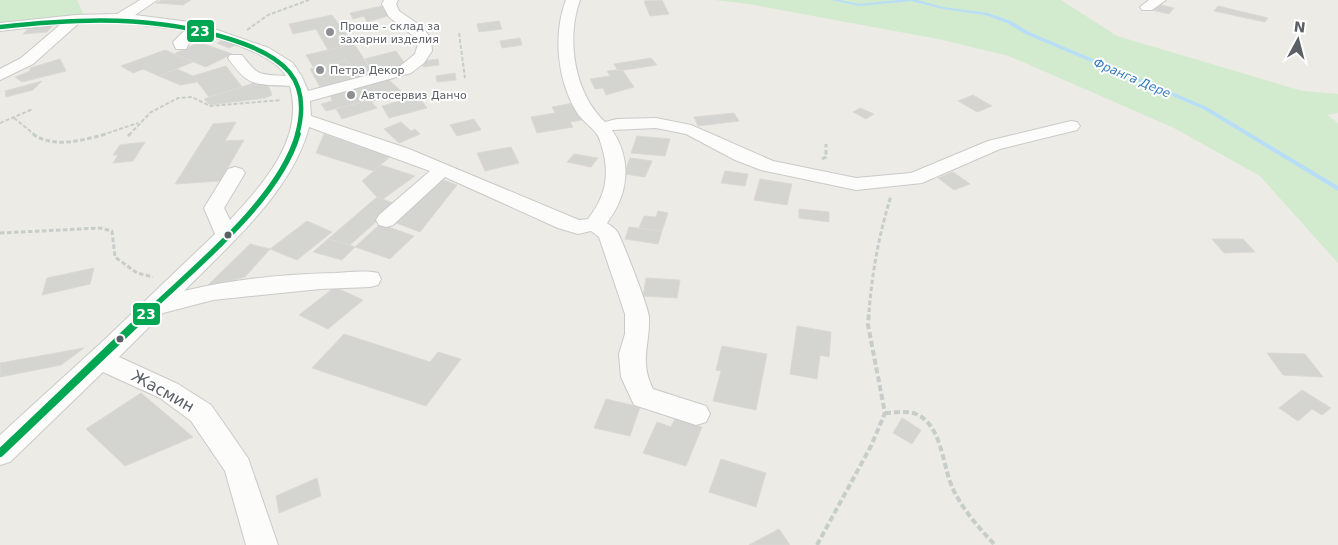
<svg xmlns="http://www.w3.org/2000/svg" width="1338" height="545" font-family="'DejaVu Sans',sans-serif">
	<rect width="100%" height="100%" fill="#ecebe5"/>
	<!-- green -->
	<path fill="#d2eace" d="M0,0h77l7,15 -84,8z
		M715,0h346l56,36 185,55 36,3v19l-11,2 11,8v140l-78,-87 -86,-48 -165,-72 -71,-17 -189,-35z"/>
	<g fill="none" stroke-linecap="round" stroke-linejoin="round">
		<!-- stream -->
		<path fill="#b8def7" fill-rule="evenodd" d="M832,0h8l19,4 39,-4h19l26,7 45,6 23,8 18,11 178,75 131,79v5l-135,-82 -178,-75 -18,-11 -22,-8 -42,-6 -32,-8 -52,5z"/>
	</g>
	<!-- building -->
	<path fill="#d4d4d0" stroke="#dcd9d4" d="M162,0h29l-8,5 -27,-2z
		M662,0l7,14 -19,2 -6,-15z
		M1157,4l17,4 -5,6 -17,-4z
		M382,6l6,10 -21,6 -3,-6 -11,3 -3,-6z
		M1218,6l50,12 -3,4 -51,-11z
		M332,15l22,29 -26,6 -12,-21 -23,5 -4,-10z
		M499,21l3,8 -23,3 -2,-8z
		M53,25l-6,7 -24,2 7,-7z
		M228,38l12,5 -11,5 -12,-5z
		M520,38l2,7 -20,3 -2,-7z
		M199,42l33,12 -26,13 -32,-13z
		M354,44l20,30 -19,4 -9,-18 -32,8 -8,-13z
		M165,50l28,12 -34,14 -16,-7 -10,4 -12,-7z
		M396,51l10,14 -32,9 -9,-15z
		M651,58l6,7 -39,6 -4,-7z
		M60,59l6,12 -44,11 -7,-5 15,-6v-3z
		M438,59l1,6 -16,2v-6z
		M346,60l9,18 -35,9 -10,-18z
		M226,66l16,21 -33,10 -16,-21z
		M177,69l16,7 4,6 -17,3 -21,-9z
		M617,70l6,1 11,16 -28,8 -3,-7 -8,1 -5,-10 20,-3 -3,-5z
		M455,73l1,7 -19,2 -1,-6z
		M387,78l15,14 -31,10 -1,-2 -44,11 -5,-7 11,-3 -2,-7z
		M42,81l-9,9 -27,7 -1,-6z
		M254,83l1,2h13l4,10 -7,3 -55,7 -6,-6z
		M973,95l19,11 -15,6 -19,-11z
		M418,96l9,12 -38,10 -7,-12z
		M370,100l7,8 -35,11 -6,-10z
		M574,103l8,17 -12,2 3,5 -36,6 -6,-16 24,-4 -3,-6z
		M860,108l14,6 -8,5 -13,-7z
		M734,113l5,8 -41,5 -4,-9z
		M474,119l7,11 -24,6 -7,-11z
		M236,122l-11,19 19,-1 -24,41 -45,3 38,-60z
		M401,122l10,9 4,-2 5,5 -21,9 -15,-14z
		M324,134l66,23 -17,14 -57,-18z
		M637,136l33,3 -5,17 -34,-3z
		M145,142l-12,19 -20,2 5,-8h-5l7,-10z
		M511,147l8,16 -34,8 -8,-18z
		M574,154l24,4 -7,9 -24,-5z
		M630,158l22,3 -7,16 -21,-3z
		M381,165l34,11 -32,23 -6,-2 -15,-16z
		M725,171l23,3 -3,12 -24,-3z
		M953,172l17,12 -16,6 -16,-12z
		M441,179l16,6 -37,47 -26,-10z
		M760,179l32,5 -5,21 -33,-5z
		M377,197l19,7 -46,41 -22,-6z
		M799,209l30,3v10l-30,-4z
		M658,211l10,2 -6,18 -23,-3 5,-12 12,1z
		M307,221l25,11 -35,28 -27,-11z
		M380,224l34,12 -24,23 -35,-12z
		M629,227l33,4 -4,13 -33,-5z
		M328,239l22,6 5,2 -13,13 -29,-8z
		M1212,239h31l12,13 -31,1z
		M250,244l20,5 -25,28 -38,9z
		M94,268l-4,16 -48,11 5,-17z
		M646,278l34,2 -3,18 -34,-2z
		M335,287l28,13 -35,29 -29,-14z
		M797,326l34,6 -2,25 -9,-2 -3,24 -27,-5z
		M344,334l86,28 8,-10 23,7 -35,47 -114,-38z
		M722,346l45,8 -11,56 -43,-9 8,-30 -5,-1z
		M84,348l-23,17 -61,12v-14z
		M1267,353l38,1 18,23 -40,-2z
		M1302,390l29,18 -9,7 -10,-6 -14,12 -19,-13z
		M141,393l52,44 -68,29 -39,-37z
		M606,399l34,8 -10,29 -36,-8z
		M902,418l19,12 -9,14 -19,-11z
		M675,419l27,8 -16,39 -43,-13 14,-31 14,5z
		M721,459l45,14 -10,34 -47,-15z
		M317,478l4,18 -42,17 -3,-17z
		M779,529l11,16h-41z"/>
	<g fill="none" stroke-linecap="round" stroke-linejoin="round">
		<!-- minor casing -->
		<g stroke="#c9cac9" stroke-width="2">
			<path id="minor" d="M140,0h17l-22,15 62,8 72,25 24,15 9,14 6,14 91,-24 16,-13 3,-10 -2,-6 -27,-21 -7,-13 2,-4h14l-2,4 3,7 22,15 10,12 1,13 -8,12 -13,10 -101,28 1,15 98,33 170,71 9,-1c18,-23 22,-44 14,-72 -2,-5 -2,-9 -6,-14 -6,-8 -15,-13 -20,-22 -19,-32 -23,-77 -10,-111h14c-14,39 -6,93 25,122l12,-3 39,-1 35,7 82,36 83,17 55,-5 77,-32 83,-20 6,1 3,4 -3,4 -77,19 -78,34 -66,7 -95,-20 -26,-10 -49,-26 -30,-6 -44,2c21,31 16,65 -5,93 4,3 9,6 11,10 6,12 30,73 31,84 1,29 -10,44 4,72l53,17 4,8 -4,8 -10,3 -62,-20 -13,-28 -2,-23 6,-20v-20l-26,-77 -8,-6 -13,3 -20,-6 -113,-51 -52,48 -7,2 -7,-2 -3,-5 3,-5 51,-44 -121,-44c-17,65 -80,118 -125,164 49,-12 102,-17 152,-18 14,-1 29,-3 42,0l3,6 -3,6 -8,2 -50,2 -107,11 -50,13 -44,44 59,27 33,21 37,53 30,87h-32l-21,-74 -34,-50 -31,-23 -57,-26 -93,90 -10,3v-30l102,-93 113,-108 -11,-26 24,-39 7,-2 7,2 3,4 -21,35 6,12c33,-36 75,-81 60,-134 -35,-2 -41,2 -62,-28l2,-3h12c17,22 17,19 44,21 -12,-22 -63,-36 -87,-43l-10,10 -3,6h-10l-3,-7 12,-12 -59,-7h-47l-46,41 -33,16v-11l21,-11 40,-34 -61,7v-8l76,-8 41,-1z
				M1149,0h17l-14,10h-10l-2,-3z"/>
		</g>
		<!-- path-far2 -->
		<path stroke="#c7cdc9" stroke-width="2" stroke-dasharray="4 2" stroke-linecap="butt" d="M247,30l21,-15 41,-15
			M459,33l6,45
			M14,118l21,17
			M0,123l33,-14
			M102,135l36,-12
			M129,135l22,-23 27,-14 14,-1 18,9 71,-6"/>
		<!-- path-far1 -->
		<path stroke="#c7cdc9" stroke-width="3" stroke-dasharray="4.5 2.5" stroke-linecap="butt" d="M33,134c20,15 51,6 73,0
			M128,136l2,-2
			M822,159l4,-2v-13
			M0,233l100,-5 12,3 3,26 22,16 16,4
			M869,312c3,-39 10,-78 22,-116"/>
		<!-- path -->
		<path stroke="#c7cdc9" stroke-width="4" stroke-dasharray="6 3" stroke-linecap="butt" d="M885,413c9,0 22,-3 31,1 27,12 26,52 37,75 10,21 26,39 42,56
			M817,545l54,-99 14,-33 -17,-88 1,-14"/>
		<!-- minor -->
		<use href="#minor" fill="#fcfcfb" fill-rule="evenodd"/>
		<!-- bus-1-far2 casing -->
		<g stroke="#fff" stroke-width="7">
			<path id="bus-1-far2" d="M0,27c79,-9 156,-12 233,13 49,16 80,38 64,95"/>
		</g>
		<!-- bus-1-far1 casing -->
		<g stroke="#fff" stroke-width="9">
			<path id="bus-1-far1" d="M148,312c49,-47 131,-112 150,-178"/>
		</g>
		<!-- bus-1 casing -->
		<g stroke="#fff" stroke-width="11">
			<path id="bus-1" d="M0,453l149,-142"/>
		</g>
		<!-- bus-1-far2 -->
		<use href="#bus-1-far2" stroke="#00a651" stroke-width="4.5"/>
		<!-- bus-1-far1 -->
		<use href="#bus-1-far1" stroke="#00a651" stroke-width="5.5"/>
		<!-- bus-1 -->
		<use href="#bus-1" stroke="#00a651" stroke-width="8"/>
	</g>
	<!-- markers -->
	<g fill="#8d9092" stroke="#fff" stroke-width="2">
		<circle cx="330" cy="32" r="5"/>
		<circle cx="320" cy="70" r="5"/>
		<circle cx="351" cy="95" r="5"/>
	</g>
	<g fill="#5a5f65" stroke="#fff" stroke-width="2">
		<circle cx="228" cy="235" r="4.5"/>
		<circle cx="120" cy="339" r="4.5"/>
	</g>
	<g text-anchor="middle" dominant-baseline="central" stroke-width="4" stroke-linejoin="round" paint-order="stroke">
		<!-- far-poi labels -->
		<g font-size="11" fill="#5a5f65" stroke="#fff" text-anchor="start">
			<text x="340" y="26">Проше - склад за<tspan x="340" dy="13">захарни изделия</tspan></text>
			<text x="330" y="70">Петра Декор</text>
			<text x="361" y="95">Автосервиз Данчо</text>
		</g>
		<!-- far-water labels -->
		<g font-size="12" font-style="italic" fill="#347abc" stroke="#fff">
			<text transform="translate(1132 78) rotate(23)">Франга Дере</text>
		</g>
		<!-- near-street labels -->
		<g font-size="16" fill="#5a5f65" stroke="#fff">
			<text transform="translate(163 391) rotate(29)">Жасмин</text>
		</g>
	</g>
	<g stroke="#fff" stroke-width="2">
		<rect x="186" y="19" width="29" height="24" rx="5" fill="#00a651"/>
		<rect x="132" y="302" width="29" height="24" rx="5" fill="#00a651"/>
	</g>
	<g font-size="14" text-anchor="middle" font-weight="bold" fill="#fff">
		<text x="200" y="36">23</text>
		<text x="146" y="319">23</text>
	</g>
	<!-- north arrow -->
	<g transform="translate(1298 40) rotate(7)" stroke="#ffffff" stroke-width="4" paint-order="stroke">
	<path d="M0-4L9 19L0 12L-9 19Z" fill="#5a5f65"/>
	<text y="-8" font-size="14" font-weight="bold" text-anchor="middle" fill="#5a5f65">N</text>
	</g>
</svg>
